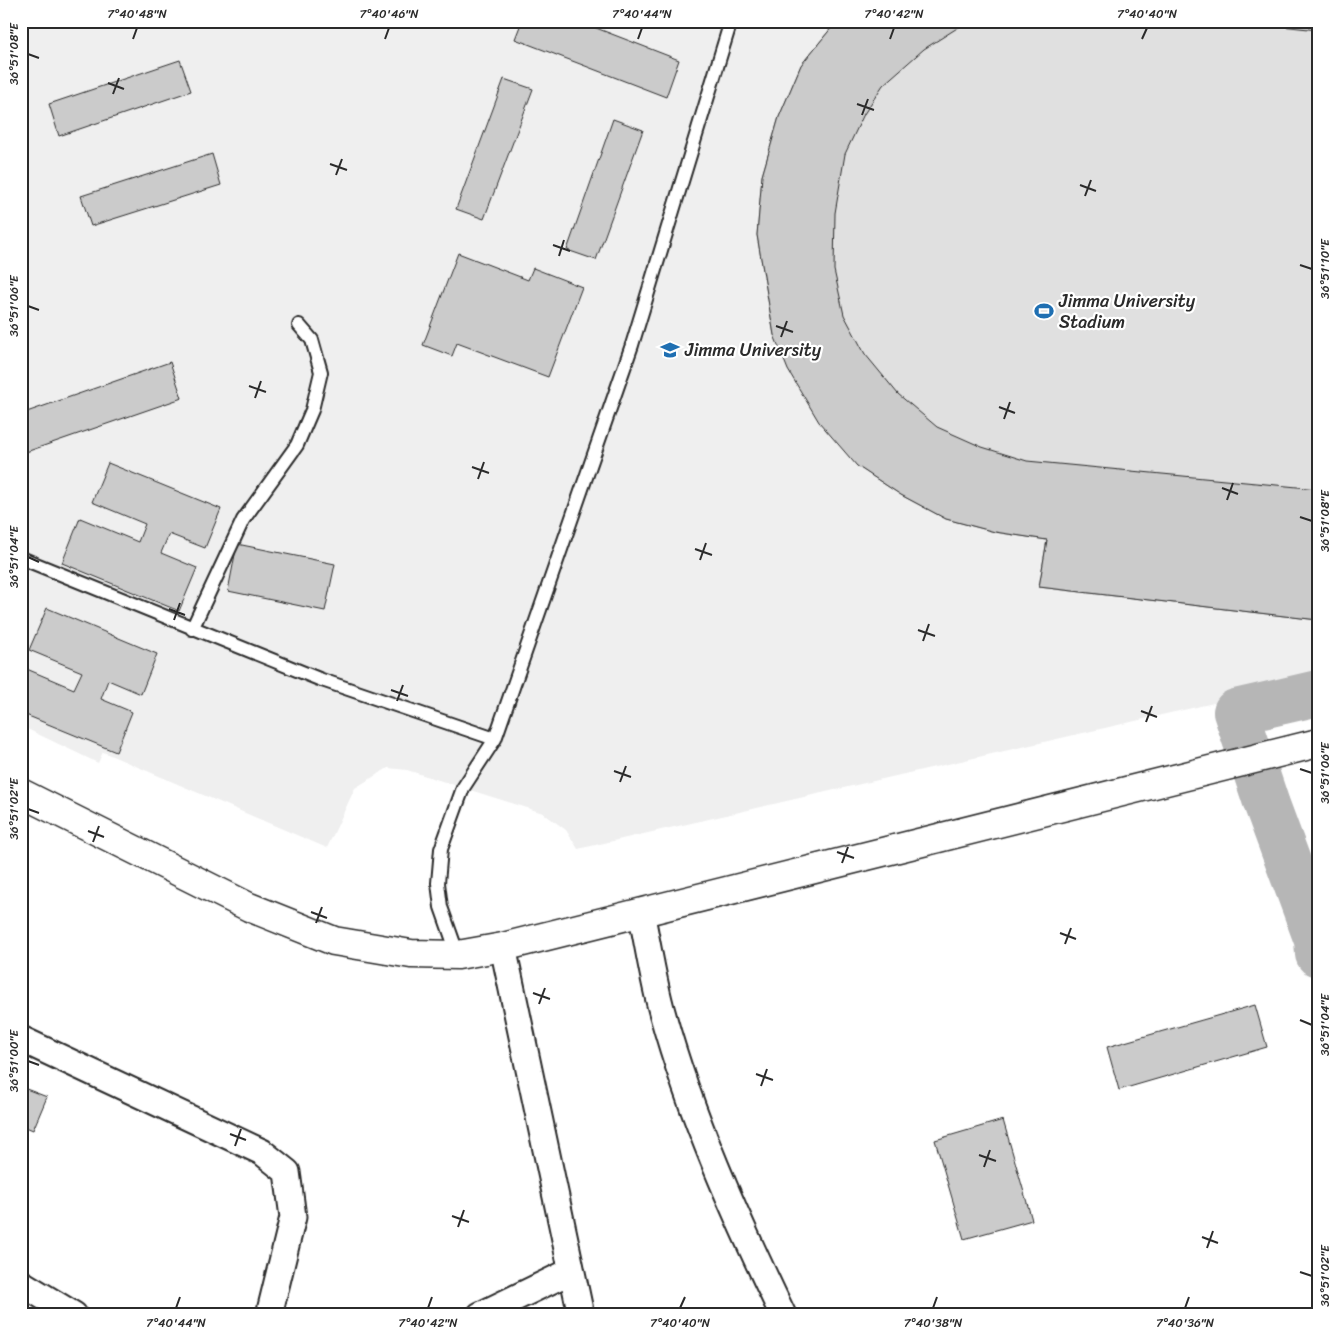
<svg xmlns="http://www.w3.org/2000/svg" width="1339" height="1336" font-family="Sriracha,sans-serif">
	<rect width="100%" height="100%" fill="#fff"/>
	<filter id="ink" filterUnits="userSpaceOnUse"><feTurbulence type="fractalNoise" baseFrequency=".02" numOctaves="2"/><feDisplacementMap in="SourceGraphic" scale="10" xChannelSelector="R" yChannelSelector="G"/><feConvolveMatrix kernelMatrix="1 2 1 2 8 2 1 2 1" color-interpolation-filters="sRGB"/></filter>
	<g filter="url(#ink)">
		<!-- built -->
		<path fill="#efefef" d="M21,21h1297v658l-740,170 -12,-19 -23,-17 -136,-43 -19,-2 -33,20 -28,60 -224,-96 -5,11 -77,-37z"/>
		<!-- green -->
		<path fill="#e0e0e0" stroke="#868686" d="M837,21h481v599l-279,-33 8,-47 -52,-8 -49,-13 -45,-24 -44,-29 -83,-131 -17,-100 5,-59 17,-59 22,-52z"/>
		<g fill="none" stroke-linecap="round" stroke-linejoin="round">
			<!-- river -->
			<path stroke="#b6b6b6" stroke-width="46" d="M1318,693l-82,19 31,93 50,135 1,14"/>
		</g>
		<!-- building -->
		<path fill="#cbcbcb" stroke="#2b2b2b" d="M522,21h56l101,39 -13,37 -151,-58z
			M837,21h137l-12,4 -38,24 -41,36 -19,29 -19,40 -10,59 -1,57 10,45 21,39 33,40 39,33 45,20 45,14 291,28v131l-279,-33 8,-47 -52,-8 -49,-13 -45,-24 -44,-29 -38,-44 -31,-52 -14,-35 -17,-100 5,-59 17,-59 22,-52z
			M1234,21h84v9z
			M180,60l11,31 -132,45 -10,-32z
			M504,79l29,10 -49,130 -28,-10z
			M613,119l30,11 -47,130 -29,-10z
			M212,154l9,31 -130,41 -10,-30z
			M458,253l70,27 5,-12 49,19 -34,90 -91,-34 -5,13 -29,-11z
			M170,362l12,36 -159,55 -2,-7v-32z
			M108,463l113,46 -16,39 -36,-14 -8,19 36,15 -18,43 -117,-48 18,-45 58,24 7,-18 -53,-22z
			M237,544l98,20 -10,47 -97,-20z
			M47,608l110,46 -16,40 -33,-14 -7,19 31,13 -16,40 -95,-39 1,-46 52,22 8,-17 -53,-22z
			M1255,1005l12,42 -148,43 -12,-43z
			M21,1087l26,10 -14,33 -12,-5z
			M1003,1120l29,100 -68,19 -29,-99z"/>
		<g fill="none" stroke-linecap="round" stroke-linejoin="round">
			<!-- service casing -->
			<g stroke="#2b2b2b" stroke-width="16">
				<path id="service" d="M21,558l298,121 176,60
					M192,629l51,-109 54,-75 15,-35 9,-38 -9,-32 -13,-15
					M458,955l-17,-48 -3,-24 3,-34 22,-61 32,-49 137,-394 99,-324"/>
			</g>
			<!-- minor casing -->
			<g stroke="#2b2b2b" stroke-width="29">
				<path id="minor" d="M641,912c7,33 12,68 21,100 29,105 74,205 121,303
					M503,947l78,368
					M21,1039l241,113 25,20 6,45 -24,98
					M21,1283l53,32
					M480,1315l91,-44"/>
			</g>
			<!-- tertiary casing -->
			<g stroke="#2b2b2b" stroke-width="31">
				<path id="tertiary" d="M21,793l228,114 85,34 77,13 47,1 45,-8 815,-204"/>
			</g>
			<!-- service -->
			<use href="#service" stroke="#fff" stroke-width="12"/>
			<!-- minor -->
			<use href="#minor" stroke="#fff" stroke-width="25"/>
			<!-- tertiary -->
			<use href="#tertiary" stroke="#fff" stroke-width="28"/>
		</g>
	</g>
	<!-- ticks -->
	<path fill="none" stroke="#2b2b2b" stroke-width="2" d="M133,39l4,-11M385,39l4,-11M638,39l4,-11M890,39l4,-11M1142,39l5,-11M28,54l11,4M108,83l16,6M113,94l6,-16M857,104l17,6M862,115l6,-16M330,164l17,6M336,175l6,-16M1080,185l16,6M1085,196l6,-16M553,245l17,6M559,256l5,-16M1300,265l12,4M28,306l11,4M776,326l17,6M781,337l6,-16M249,386l17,6M255,398l6,-17M999,407l16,6M1004,419l6,-17M472,467l17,6M478,479l6,-17M1222,488l16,6M1227,500l6,-17M1300,517l12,4M695,549l17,6M28,557l11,5M700,560l6,-17M169,609l16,6M174,620l6,-17M918,630l17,6M923,641l6,-17M391,690l17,6M397,701l6,-16M1141,711l16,6M1146,722l6,-16M1300,769l12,4M614,771l17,6M620,782l6,-16M28,809l11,4M88,831l16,6M93,842l6,-16M837,852l17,6M842,863l6,-16M311,912l16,6M316,923l6,-16M1060,933l16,6M1065,944l6,-16M533,993l17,6M539,1004l6,-16M1300,1020l12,5M28,1061l11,4M756,1074l17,6M761,1086l6,-17M230,1134l16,6M235,1146l6,-17M979,1155l17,6M984,1167l6,-17M452,1216l17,6M458,1227l6,-17M1202,1237l16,6M1207,1248l6,-17M1300,1272l12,4M176,1308l4,-11M428,1308l4,-11M680,1308l5,-11M933,1308l4,-11M1185,1308l4,-11"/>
	<!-- icons -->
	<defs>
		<g id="stadium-bare" transform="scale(1.5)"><path d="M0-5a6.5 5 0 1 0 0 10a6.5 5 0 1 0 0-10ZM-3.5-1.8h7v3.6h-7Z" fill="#1f6fb2" stroke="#fff" stroke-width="2.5" paint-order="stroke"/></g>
		<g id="university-bare" transform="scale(1.5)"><path d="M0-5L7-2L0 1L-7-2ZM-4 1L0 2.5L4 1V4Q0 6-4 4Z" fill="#1f6fb2" stroke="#fff" stroke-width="2.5" paint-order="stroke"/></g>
	</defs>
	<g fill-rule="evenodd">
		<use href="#stadium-bare" x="1044" y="311"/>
		<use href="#university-bare" x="670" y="350"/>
	</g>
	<g text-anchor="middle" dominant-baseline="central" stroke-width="4.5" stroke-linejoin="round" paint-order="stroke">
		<!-- poi labels -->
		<g font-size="18" fill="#2b2b2b" stroke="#fff" text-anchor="start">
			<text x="1059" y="301">Jimma University<tspan x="1059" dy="21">Stadium</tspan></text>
			<text x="685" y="350">Jimma University</text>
		</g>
	</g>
	<!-- margin -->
	<rect width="1339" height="1336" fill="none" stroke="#fff" stroke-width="55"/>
	<rect x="28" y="28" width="1284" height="1280" fill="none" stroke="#2b2b2b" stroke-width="2"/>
	<g font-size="12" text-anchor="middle" fill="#2b2b2b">
		<text x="137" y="18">7°40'48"N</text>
		<text x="389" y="18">7°40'46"N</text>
		<text x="642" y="18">7°40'44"N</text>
		<text x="894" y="18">7°40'42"N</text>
		<text x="1147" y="18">7°40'40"N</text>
		<text transform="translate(14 54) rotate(-90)" y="4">36°51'08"E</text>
		<text transform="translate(1325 269) rotate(-90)" y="4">36°51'10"E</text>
		<text transform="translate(14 306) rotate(-90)" y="4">36°51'06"E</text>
		<text transform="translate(1325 521) rotate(-90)" y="4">36°51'08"E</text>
		<text transform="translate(14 557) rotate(-90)" y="4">36°51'04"E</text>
		<text transform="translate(1325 773) rotate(-90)" y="4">36°51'06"E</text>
		<text transform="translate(14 809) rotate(-90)" y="4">36°51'02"E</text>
		<text transform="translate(1325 1025) rotate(-90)" y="4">36°51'04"E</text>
		<text transform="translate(14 1061) rotate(-90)" y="4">36°51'00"E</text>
		<text transform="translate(1325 1276) rotate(-90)" y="4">36°51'02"E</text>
		<text x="176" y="1327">7°40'44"N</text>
		<text x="428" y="1327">7°40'42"N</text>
		<text x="680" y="1327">7°40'40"N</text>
		<text x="933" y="1327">7°40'38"N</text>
		<text x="1185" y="1327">7°40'36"N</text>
	</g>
</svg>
